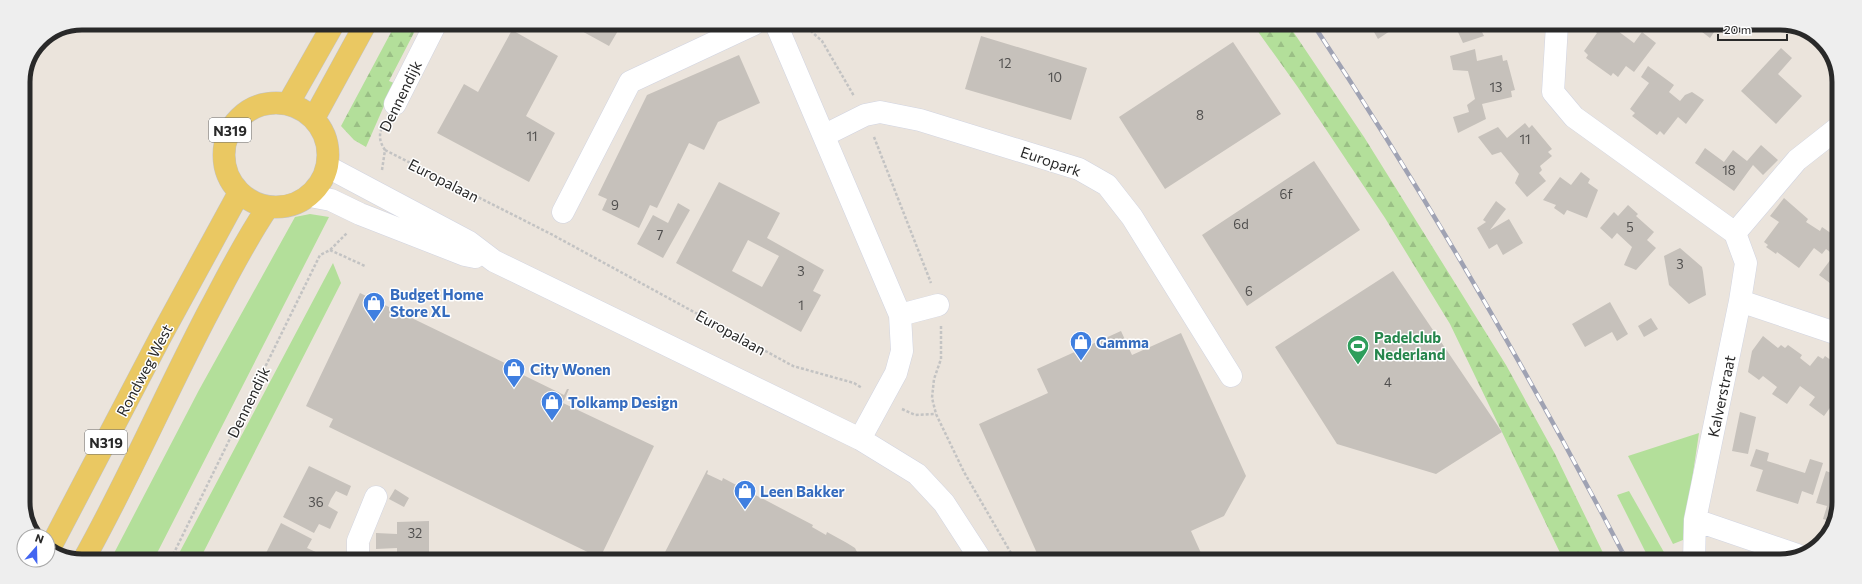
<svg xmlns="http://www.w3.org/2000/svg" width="1862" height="584" font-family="Commissioner,sans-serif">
	<defs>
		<pattern id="forest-firs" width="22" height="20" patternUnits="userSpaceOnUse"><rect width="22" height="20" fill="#b3df9a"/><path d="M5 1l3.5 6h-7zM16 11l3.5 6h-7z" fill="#9abf85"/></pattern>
	</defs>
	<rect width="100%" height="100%" fill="#ebe4dc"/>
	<!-- grass -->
	<path fill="#b3df9a" d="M310,214l19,3 -175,342h-43l88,-169 96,-173z
		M333,263l8,20 -141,276h-24z
		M1699,433l-16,107 -10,4 -45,-88z
		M1629,491l40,70h-19l-33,-66z"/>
	<!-- forest -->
	<path fill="url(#forest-firs)" d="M396,23h23l-30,58 5,2 -28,64 -12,-7 -13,-14z
		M1255,24h33l76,113 142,228 49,89 52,107h-43l-114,-237 -65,-106 -88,-132 -38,-53z"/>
	<!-- building -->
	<path fill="#c6c1bb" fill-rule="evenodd" d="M569,24h53l-13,22z
		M1370,25h16l4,6 -12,8z
		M1463,25h20l-4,1 5,10 -21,7 -5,-11z
		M1590,25h27l-3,3 20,15 8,-11 14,11 -22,29 -8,-6 -8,11 -5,-4 -2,3 -25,-18 2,-3 -4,-4 13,-18 -8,-6z
		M1693,25h26l-9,13z
		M512,30l46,26 -32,60 29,17 -26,49 -92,-49 27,-49 14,8z
		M981,36l106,32 -16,52 -106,-31z
		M1233,42l48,72 -116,75 -46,-72z
		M1781,48l11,10 -14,16 24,22 -26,28 -35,-33z
		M1475,49l2,12 25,-6 1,6 4,-1 8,30 -4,1 1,6 -30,7 4,15 -28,14 -5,-16 16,-5 -2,-7 8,-6 -7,-28 -15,-1 -3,-14z
		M739,55l21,48 -42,19 -14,28 -15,-7 -32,65 -7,-3 -11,23 -37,-18 5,-11 -9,-4 49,-100z
		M1648,66l26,19 -5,7 11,9 5,-6 7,-3 12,8 -18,24 -8,-7 -14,18 -4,-4 -3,4 -25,-19 3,-3 -5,-4 19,-26 -8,-6z
		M1525,123l4,5 3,-3 20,24 -4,3 4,4 -12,10 2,4 -3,3 7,8 -19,16 -12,-14 4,-9 -18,-22 -9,3 -14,-18 20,-10 9,11z
		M1761,145l17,15 -15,15 -10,-10 -19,26 -39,-28 10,-15 19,14 9,-12 14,11z
		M1314,161l46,69 -113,76 -45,-71z
		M1581,172l9,7 -2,4 10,7 -11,28 -20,-8 -3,5 -10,-7 2,-3 -13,-5 17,-23 11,8z
		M719,182l61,31 -13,25 57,32 -11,21 8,4 -20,37 -125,-69zM748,240l31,16 -17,31 -30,-16z
		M1784,198l24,21 -2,3 14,9 2,-4 13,9 3,-4v57l-19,-14 15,-20 -8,-6 -4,5 -8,-6 -15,20 -22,-16 -1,2 -10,-7 2,-2 -4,-3 15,-20 -9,-6z
		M1496,201l10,8 -16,21 19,-11 14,24 -20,12 -6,-11 -8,5 -12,-21 9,-6 -3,-2z
		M678,203l12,7 -27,48 -26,-14 16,-29 15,8z
		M1628,205l10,9 -2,2 18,16 -7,8 9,8 -20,22 -12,-5 8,-18 -15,-14 -5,6 -12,-11 14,-16 4,4z
		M1680,248l22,19 1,5 3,23 -17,9 -20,-19 -5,-29z
		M1393,271l109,161 -66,42 -99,-30 -62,-97z
		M360,293l157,76 2,-4 2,1 -4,6 47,23 3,-6h2l-6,14 91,43 -54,112 -271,-131 4,-8 -27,-13z
		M1610,302l18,32 -11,7 -5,-9 -27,15 -13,-23z
		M1651,318l7,11 -14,8 -6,-11z
		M1121,331l11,24 49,-22 65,143 -22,40 -33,15 10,22 -17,7h-144l-61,-136 69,-31 -11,-24z
		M1763,336l15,12 3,-3 4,3 3,-3 14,10 -2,3 10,8 8,-10 5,3 2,-3 13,9 -1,33 -13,18 -15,-11 6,-8 -15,-11 -13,18 -15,-10 5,-7 -14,-11 -4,4 -11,-8 4,-21z
		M1740,412l16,5 -8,37 -16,-3z
		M1756,449l13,4 -2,8 38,12 5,-14 13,4 -10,32 -11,-4 -4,13 -42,-13 7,-21 -13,-4z
		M309,466l42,20 -4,10 -11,-5 -5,8 -3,7 10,6 -8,17 -11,-5 -5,9 -31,-16z
		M707,470l1,1 -1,3 15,7 1,-3 90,47 -1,2 14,8 1,-3 20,11 8,5 6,12h-200z
		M1826,471l11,4 -2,15h2v27l-4,5 -10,-3 4,-13 -11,-3z
		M395,489l14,9 -5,9 -15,-8z
		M429,521v38h-32v-11l-21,1v-16l21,1v-12z
		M281,523l31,16 -5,9 11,5 -3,6h-52z"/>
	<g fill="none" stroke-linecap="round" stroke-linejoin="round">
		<!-- minor casing -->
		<g stroke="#d1d4e1" stroke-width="23">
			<path id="minor" d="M776,24l124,291 2,36 -6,22 -36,66
				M1557,25l-4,67 21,25 161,116 11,30 -6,38 -45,219 -1,41
				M395,104l41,-81
				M825,135l40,-20 15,-3 40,8 159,49 28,16 25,32 99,159
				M328,167l141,75 25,19 366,178 57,35 27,29 37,57
				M310,196l21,4 29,14 105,41 10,2
				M563,212l67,-130 124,-58
				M1735,233l62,-73 42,-33
				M1740,301l98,33
				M900,315l38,-10
				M1695,520l102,35
				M358,559v-18l18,-44"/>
		</g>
		<!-- major casing -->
		<g stroke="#c3c3c3" stroke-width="23">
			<path id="major" d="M224 155a52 52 0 1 1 104 0a52 52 0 1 1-104 0Z
				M288,104l46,-81
				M314,118l52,-95
				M50,548l111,-212 78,-143
				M84,559c46,-82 83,-169 127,-252 18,-34 35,-68 57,-100"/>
		</g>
		<!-- path -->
		<path stroke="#c3c3c3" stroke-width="2.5" stroke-dasharray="3 2" stroke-linecap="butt" d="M803,24l19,17 32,55
			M874,137l57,146
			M385,150l166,84 242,132 61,17 8,5
			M382,170l3,-20c-6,-9 -7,-16 -1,-26
			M330,250l35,16
			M941,326v33l-7,20 -2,19 4,16 28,58 51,88
			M902,409l13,6 21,-1
			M171,559l149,-304 10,-5 17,-17"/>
		<!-- minor -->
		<use href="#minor" stroke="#fff" stroke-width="22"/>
		<!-- major -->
		<use href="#major" stroke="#eac862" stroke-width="22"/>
		<!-- rail casing -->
		<g stroke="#9fa2b3" stroke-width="4.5">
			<path id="rail" d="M1313,24c114,173 218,353 314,537"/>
		</g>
		<!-- rail -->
		<use href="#rail" stroke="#fff" stroke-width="3" stroke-dasharray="9" stroke-linecap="butt"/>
	</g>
	<!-- icons -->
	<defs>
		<g id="shop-pin" transform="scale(1.15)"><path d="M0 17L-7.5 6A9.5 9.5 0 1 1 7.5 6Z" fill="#3f7fe0" stroke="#fff"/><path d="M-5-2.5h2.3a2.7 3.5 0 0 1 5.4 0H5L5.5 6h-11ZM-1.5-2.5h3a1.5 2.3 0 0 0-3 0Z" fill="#fff"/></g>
		<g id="stadium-pin" transform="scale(1.15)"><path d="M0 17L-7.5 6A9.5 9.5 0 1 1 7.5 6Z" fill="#2e9e5b" stroke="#fff"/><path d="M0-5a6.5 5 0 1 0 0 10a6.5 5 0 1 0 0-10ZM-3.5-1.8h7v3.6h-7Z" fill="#fff"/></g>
	</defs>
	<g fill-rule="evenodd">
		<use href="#shop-pin" x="374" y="303"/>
		<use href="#shop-pin" x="1081" y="342"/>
		<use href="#stadium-pin" x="1358" y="346"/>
		<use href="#shop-pin" x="514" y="369"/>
		<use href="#shop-pin" x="552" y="402"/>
		<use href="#shop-pin" x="745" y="491"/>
	</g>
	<g text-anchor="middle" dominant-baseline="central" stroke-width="3" stroke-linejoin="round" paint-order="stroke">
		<!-- number labels -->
		<g font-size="13" fill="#504f4e">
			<text x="1005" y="63">12</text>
			<text x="1055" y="77">10</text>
			<text x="1496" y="87">13</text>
			<text x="1200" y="115">8</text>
			<text x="532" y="136">11</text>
			<text x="1525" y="139">11</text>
			<text x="1729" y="170">18</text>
			<text x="1286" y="194">6f</text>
			<text x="615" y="205">9</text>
			<text x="1241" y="224">6d</text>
			<text x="1630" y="227">5</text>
			<text x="660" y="235">7</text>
			<text x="1680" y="264">3</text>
			<text x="801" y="271">3</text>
			<text x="1249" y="291">6</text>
			<text x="801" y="305">1</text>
			<text x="1388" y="382">4</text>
			<text x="316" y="502">36</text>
			<text x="415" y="533">32</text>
		</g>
		<!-- shield labels -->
		<g fill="#fff" stroke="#696969" stroke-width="1">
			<rect x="209" y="118" width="42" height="24" rx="3"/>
			<rect x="85" y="430" width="42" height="24" rx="3"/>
		</g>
		<g font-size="14" font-weight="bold" fill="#292929">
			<text x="230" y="130">N319</text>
			<text x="106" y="442">N319</text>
		</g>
		<!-- street labels -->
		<g font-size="15" fill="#292929" stroke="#fff">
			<text transform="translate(400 96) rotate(-64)">Dennendijk</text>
			<text transform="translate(1051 161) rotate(19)">Europark</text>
			<text transform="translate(444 180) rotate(27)">Europalaan</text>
			<text transform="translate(731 332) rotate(29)">Europalaan</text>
			<text transform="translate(144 370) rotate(-62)">Rondweg West</text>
			<text transform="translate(1721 396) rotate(-78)">Kalverstraat</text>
			<text transform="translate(248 402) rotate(-64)">Dennendijk</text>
		</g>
		<!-- shop labels -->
		<g font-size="15" font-weight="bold" fill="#366cbe" stroke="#fff" text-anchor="start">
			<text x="390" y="294">Budget Home<tspan x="390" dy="17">Store XL</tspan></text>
			<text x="1096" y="342">Gamma</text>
			<text x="530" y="369">City Wonen</text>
			<text x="568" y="402">Tolkamp Design</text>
			<text x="760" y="491">Leen Bakker</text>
		</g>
		<!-- leisure labels -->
		<g font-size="15" font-weight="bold" fill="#27864d" stroke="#fff" text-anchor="start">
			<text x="1374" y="337">Padelclub<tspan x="1374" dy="17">Nederland</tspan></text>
		</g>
	</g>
	<!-- crop -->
	<path d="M0 0H1862V584H0ZM82 30H1780A52 52 0 0 1 1832 82V502A52 52 0 0 1 1780 554H82A52 52 0 0 1 30 502V82A52 52 0 0 1 82 30Z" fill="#eee" fill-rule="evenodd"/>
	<path fill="none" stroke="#292929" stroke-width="5" d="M82 30H1780A52 52 0 0 1 1832 82V502A52 52 0 0 1 1780 554H82A52 52 0 0 1 30 502V82A52 52 0 0 1 82 30Z"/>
	<!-- north arrow -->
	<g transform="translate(36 548) rotate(20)"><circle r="19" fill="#ffffff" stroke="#a9a9a9"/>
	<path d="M0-3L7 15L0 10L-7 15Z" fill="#4265f1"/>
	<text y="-6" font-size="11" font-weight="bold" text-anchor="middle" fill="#292929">N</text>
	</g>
	<!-- scale -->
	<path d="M1718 34v6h69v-6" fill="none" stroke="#292929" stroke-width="2"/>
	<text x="1724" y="34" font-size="12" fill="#292929" stroke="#ffffff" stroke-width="3" paint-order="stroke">20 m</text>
</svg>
